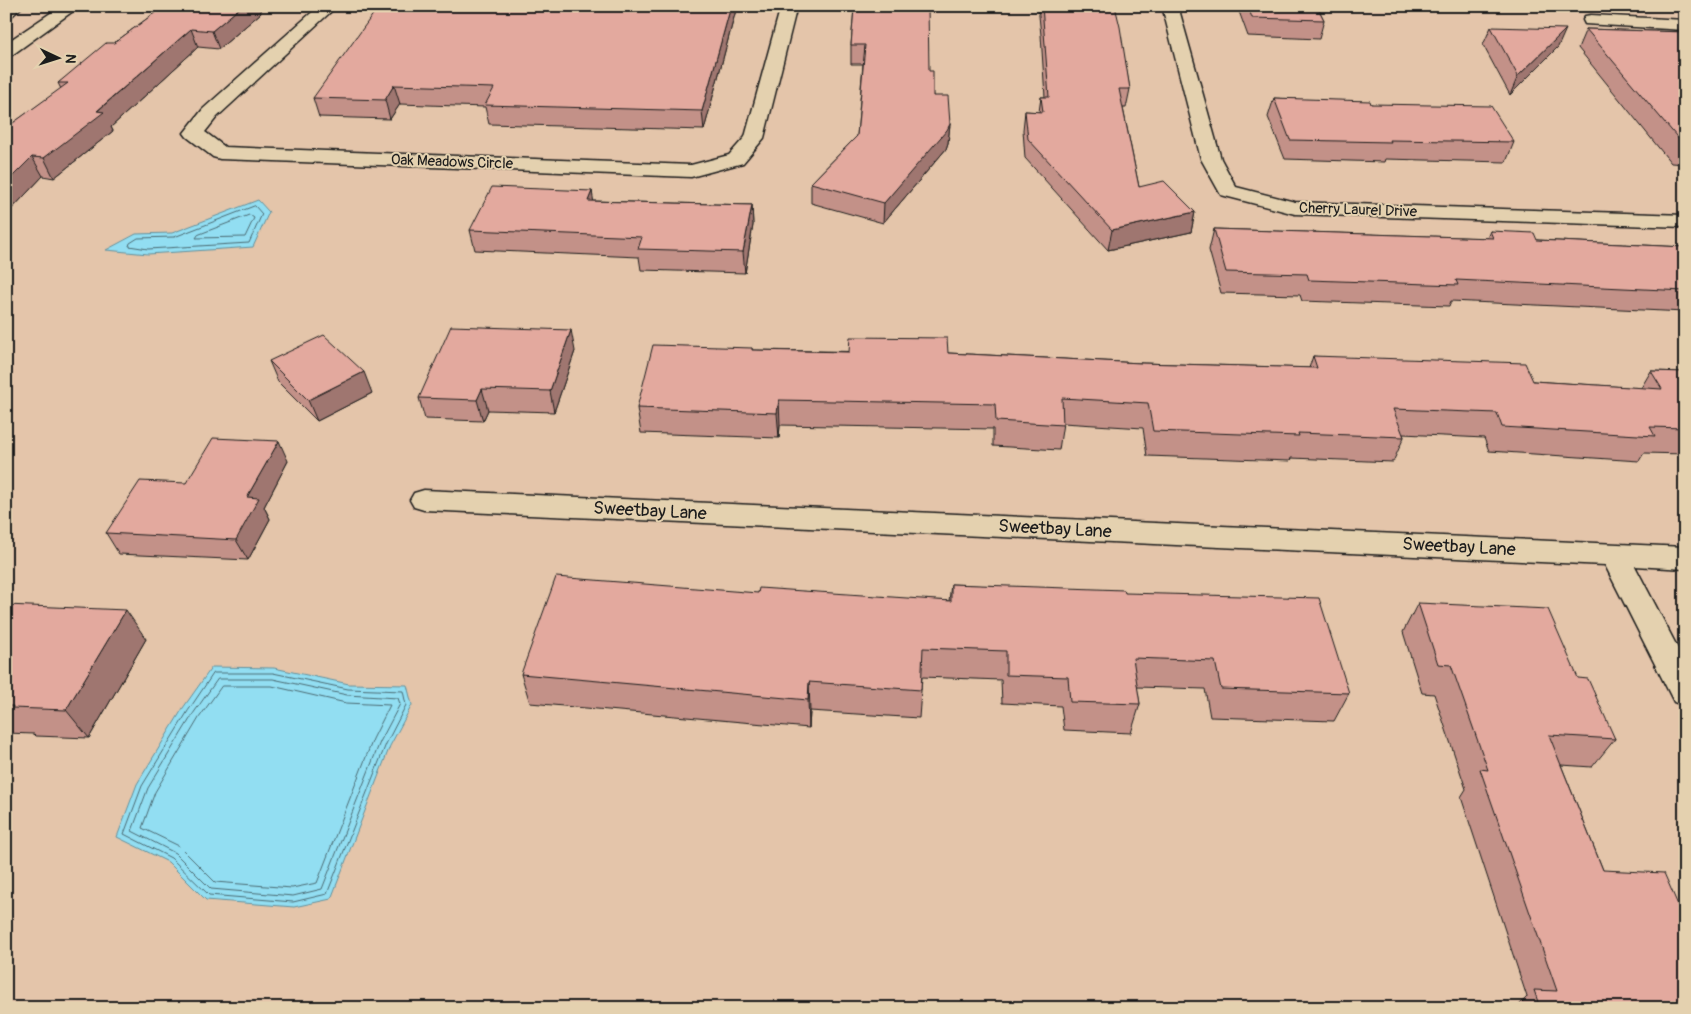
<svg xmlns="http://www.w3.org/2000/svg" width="1691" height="1014" font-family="Pangolin,sans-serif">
	<rect width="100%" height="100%" fill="#e4c5aa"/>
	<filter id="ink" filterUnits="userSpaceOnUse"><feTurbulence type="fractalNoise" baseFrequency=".02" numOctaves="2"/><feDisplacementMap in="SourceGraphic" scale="10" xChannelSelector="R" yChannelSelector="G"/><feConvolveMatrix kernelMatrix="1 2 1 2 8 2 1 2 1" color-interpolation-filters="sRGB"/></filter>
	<g filter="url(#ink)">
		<!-- water -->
		<path fill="#92def2" stroke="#63909c" d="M258,200l11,12 -16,35 -105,7 -42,-4 30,-16 36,-1z
			M212,667l62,1 75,16 58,1 5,20 -22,41 -59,153 -37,8 -88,-7 -38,-38 -51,-25 20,-53 46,-76z"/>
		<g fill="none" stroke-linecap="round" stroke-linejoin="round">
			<!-- shore -->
			<path stroke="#4b6a72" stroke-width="1" d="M255,206l7,8 -13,29 -101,6 -19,-3 1,-3 8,-5 36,-1z
				M250,215l4,3 -9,19 -49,1 2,-3z
				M214,673h59l75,16 55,2 3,14 -20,39 -59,150 -34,8 -84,-7 -38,-37 -47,-24 18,-48 46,-75z
				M218,679h55l74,16 51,3 2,6 -20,38 -58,147 -29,7 -82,-7 -36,-36 -43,-22 16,-43 45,-74z
				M222,686h50l74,17 44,2 -17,34 -56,144 -25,5 -77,-6 -36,-36 -37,-18 13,-36 44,-74z"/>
			<!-- street casing -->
			<g stroke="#1c1c1c" stroke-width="3">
				<path id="street" d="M319,6h18l-120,111 -12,15 20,15 466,18 38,-10 16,-18 36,-131h16l-33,132 -21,25 -52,14 -471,-18 -7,-2 -26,-20 -3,-4 19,-24z
					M1162,6h16l43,153 15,28 59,15 390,13v12l-390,-13 -74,-19 -20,-36z
					M1591,15l94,5v10l-100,-6 -2,-4 2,-4z
					M424,490l1261,57v22l-50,-3 50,96v44l-11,-4 -69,-137 -1181,-55 -10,-3 -4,-7 4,-7z"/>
			</g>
			<!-- secondary casing -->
			<g stroke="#1c1c1c" stroke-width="3">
				<path id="secondary" d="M6,6h17l-11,10 -6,1z
					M61,6h19l-68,49 -6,1v-13z"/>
			</g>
			<!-- street -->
			<use href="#street" fill="#e4d1af" fill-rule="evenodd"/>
			<!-- secondary -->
			<use href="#secondary" fill="#e4d1af" fill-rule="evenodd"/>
		</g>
		<!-- wall -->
		<path fill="#c39188" stroke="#1c1c1c" d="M164,6h95l2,7 -42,36 -21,-2 -87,80 2,4 -59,47 -11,-2 -37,39v-87l55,-39 -3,-6 56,-40z
			M737,6l-33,124 -215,-6 -4,-17 -85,-3 -10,15 -71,-2 -6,-19z
			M1038,6h77l15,83 -4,19h-3l16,79 56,25 -4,20 -83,18 -83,-92 -2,-28 2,-19 14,1 2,-15h4l-4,-62z
			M1237,6h80l7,14 -5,19 -71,-3z
			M854,8l75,63 4,25 17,28 -2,19 -2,6 -63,74 -72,-20v-20l46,-47 6,-72h-12v-19z
			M1491,27l67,20 -48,48 -27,-50z
			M1586,29l99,3v132l-14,-1 -93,-115z
			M1274,98l97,6 143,38 -8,20 -121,-3 -1,3 -99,-3 -17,-42z
			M592,191l1,10 159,4 1,20 -8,48 -104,-3 -2,-13 -164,-7 -5,-20z
			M1214,229l273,9 3,-7 47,9 148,7v65l-234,-11 -2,5 -147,-5 -2,-6 -79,-2 -12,-43z
			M752,348v2l196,3 193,10 168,5 4,-12 220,25 108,7 10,-17 34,1v82l-41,-1 -5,8 -150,-10 -5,-13 -81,-4 1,3 -11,25 -102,-4 -1,3 -143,-5 -4,-28 -80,-5 -4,27 -66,-4v-17l-213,-4 -1,13 -138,-5 -4,-25z
			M575,351l-21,61 -66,-2 -5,11 -58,-2 -6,-21z
			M269,361l103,32 -55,28 -39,-39z
			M288,461l-24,46 6,12 -22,41 -129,-6 -13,-21 80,-50z
			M951,584l174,9 224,100 -15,28 -124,-4 -5,-28 -68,-2 3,17 -9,29 -67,-3 -3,-24 -59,-3 -1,-23 -79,-3 -3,41 -109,-7 -1,17 -279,-25 -9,-29 237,-81 191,8z
			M1418,603l160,75 37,61 -23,28 -31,-2 42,105 82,138h-169l11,-11 -66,-200 5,-8 -32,-95 -12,-1 -19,-61z
			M6,605l140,34 -57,99 -53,-2 -2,-2 -28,-1z"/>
		<!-- shaded-wall -->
		<path fill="#9f766f" stroke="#1c1c1c" d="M242,6h17l2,7 -42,36 -7,-18z
			M731,6h6l-33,124 -2,-19z
			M191,29l7,18 -87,80 2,4 -59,47 -10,-20z
			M1566,29l-8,18 -48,48 8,-19z
			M394,85l6,19 -10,15 -5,-19z
			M950,124l-2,19 -2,6 -63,74 1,-20z
			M32,157l11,19 -37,39v-32z
			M592,191l3,20 -7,-10z
			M752,205l1,20 -8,48 -2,-21z
			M1195,212l-4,20 -83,18 4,-20z
			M571,330l4,21 -21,61 -4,-21z
			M364,372l8,21 -55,28 -9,-21z
			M482,389l6,21 -5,11 -6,-21z
			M779,400l1,25 -1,13 -2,-25z
			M279,441l9,20 -24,46 6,12 -22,41 -12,-20 11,-43z
			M126,610l20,29 -57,99 -23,-28z
			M809,682l1,29 -1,17 -1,-28z"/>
		<!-- building -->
		<path fill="#e3a99e" stroke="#1c1c1c" d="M164,6h78l-30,25 -21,-2 -94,82 7,1 -60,46 -12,-1 -26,26v-55l62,-45h-10l48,-40h8z
			M379,6h352l-29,105 -217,-6 9,-17 -100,-3 -9,15 -72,-2z
			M859,6h69l1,65h4v25h15l2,28 -3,6 -63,73 -73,-20 46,-47 8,-91h-14l3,-37h5z
			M1042,6h73l5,21 10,62h-11l20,98 25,-6 31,31 -83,18 -84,-91 -3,-28 18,1 -2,-15h8z
			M1248,6h69l7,14 -72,-2z
			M1491,27l75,2 -48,47z
			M1586,29l99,3v111h-3z
			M1274,98l96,3 1,3 120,2 23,36 -124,-2 1,2 -101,-2z
			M492,187l100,4 -4,10 164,4 -9,47 -105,-3 4,-12 -172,-7z
			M1214,229l279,9 -3,-7 44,2 3,7 148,7v44l-229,-11 2,5 -149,-5 -2,-6 -81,-2z
			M451,326l120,4 -21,61 -68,-2 -5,11 -58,-2z
			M324,335l40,37 -56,28 -39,-39z
			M850,337l97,1 1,15 193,10 176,5 -4,-12 212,7 8,18 129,8 -11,-18 34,1v56l-35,-1 5,9 -153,-9 -5,-14 -104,-4 11,28 -106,-4 1,3 -146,-5 -5,-28 -86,-5 1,27 -67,-4 -1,-17 -216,-4 -2,13 -140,-5 16,-63 99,3v2l97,2z
			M213,438l66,3 -32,56 12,1 -23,42 -130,-7 34,-52 46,2z
			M556,577l202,16 1,-5 192,13v-17l173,6 1,3 194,5 30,95 -128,-4 -6,-28 -82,-3 7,46 -70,-2 -2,-25 -62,-2v-24l-83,-3 -2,42 -112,-8 -1,18 -287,-26z
			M1418,603l130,6 30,69 10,1 27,60 -66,-4 54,135 61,3 21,48v87h-145l-6,-18 23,1 -77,-222 8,1 -37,-105 -13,-1z
			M6,605l120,5 -60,100 -54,-2 1,-2h-7z"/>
	</g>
	<g text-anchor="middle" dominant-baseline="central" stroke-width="4" stroke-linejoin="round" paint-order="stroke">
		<!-- far-street labels -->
		<g font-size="15" fill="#1c1c1c" stroke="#e4d1af">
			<text transform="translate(452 162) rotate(2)">Oak Meadows Circle</text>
			<text transform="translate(1358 210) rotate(2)">Cherry Laurel Drive</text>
		</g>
		<!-- street labels -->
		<g font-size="18" fill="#1c1c1c" stroke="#e4d1af">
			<text transform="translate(650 511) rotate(3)">Sweetbay Lane</text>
			<text transform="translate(1055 529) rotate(3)">Sweetbay Lane</text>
			<text transform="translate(1459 547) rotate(3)">Sweetbay Lane</text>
		</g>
	</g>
	<!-- margin -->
	<rect width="1691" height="1014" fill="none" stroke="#e4d1af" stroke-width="25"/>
	<rect x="12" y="12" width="1666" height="989" fill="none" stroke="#1c1c1c" stroke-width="2" filter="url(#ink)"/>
	<!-- north arrow -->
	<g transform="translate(58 58) rotate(94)" stroke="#e4d1af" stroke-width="4" paint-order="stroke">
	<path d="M0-4L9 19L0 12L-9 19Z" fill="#1c1c1c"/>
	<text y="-8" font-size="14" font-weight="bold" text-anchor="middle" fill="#1c1c1c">N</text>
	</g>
</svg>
